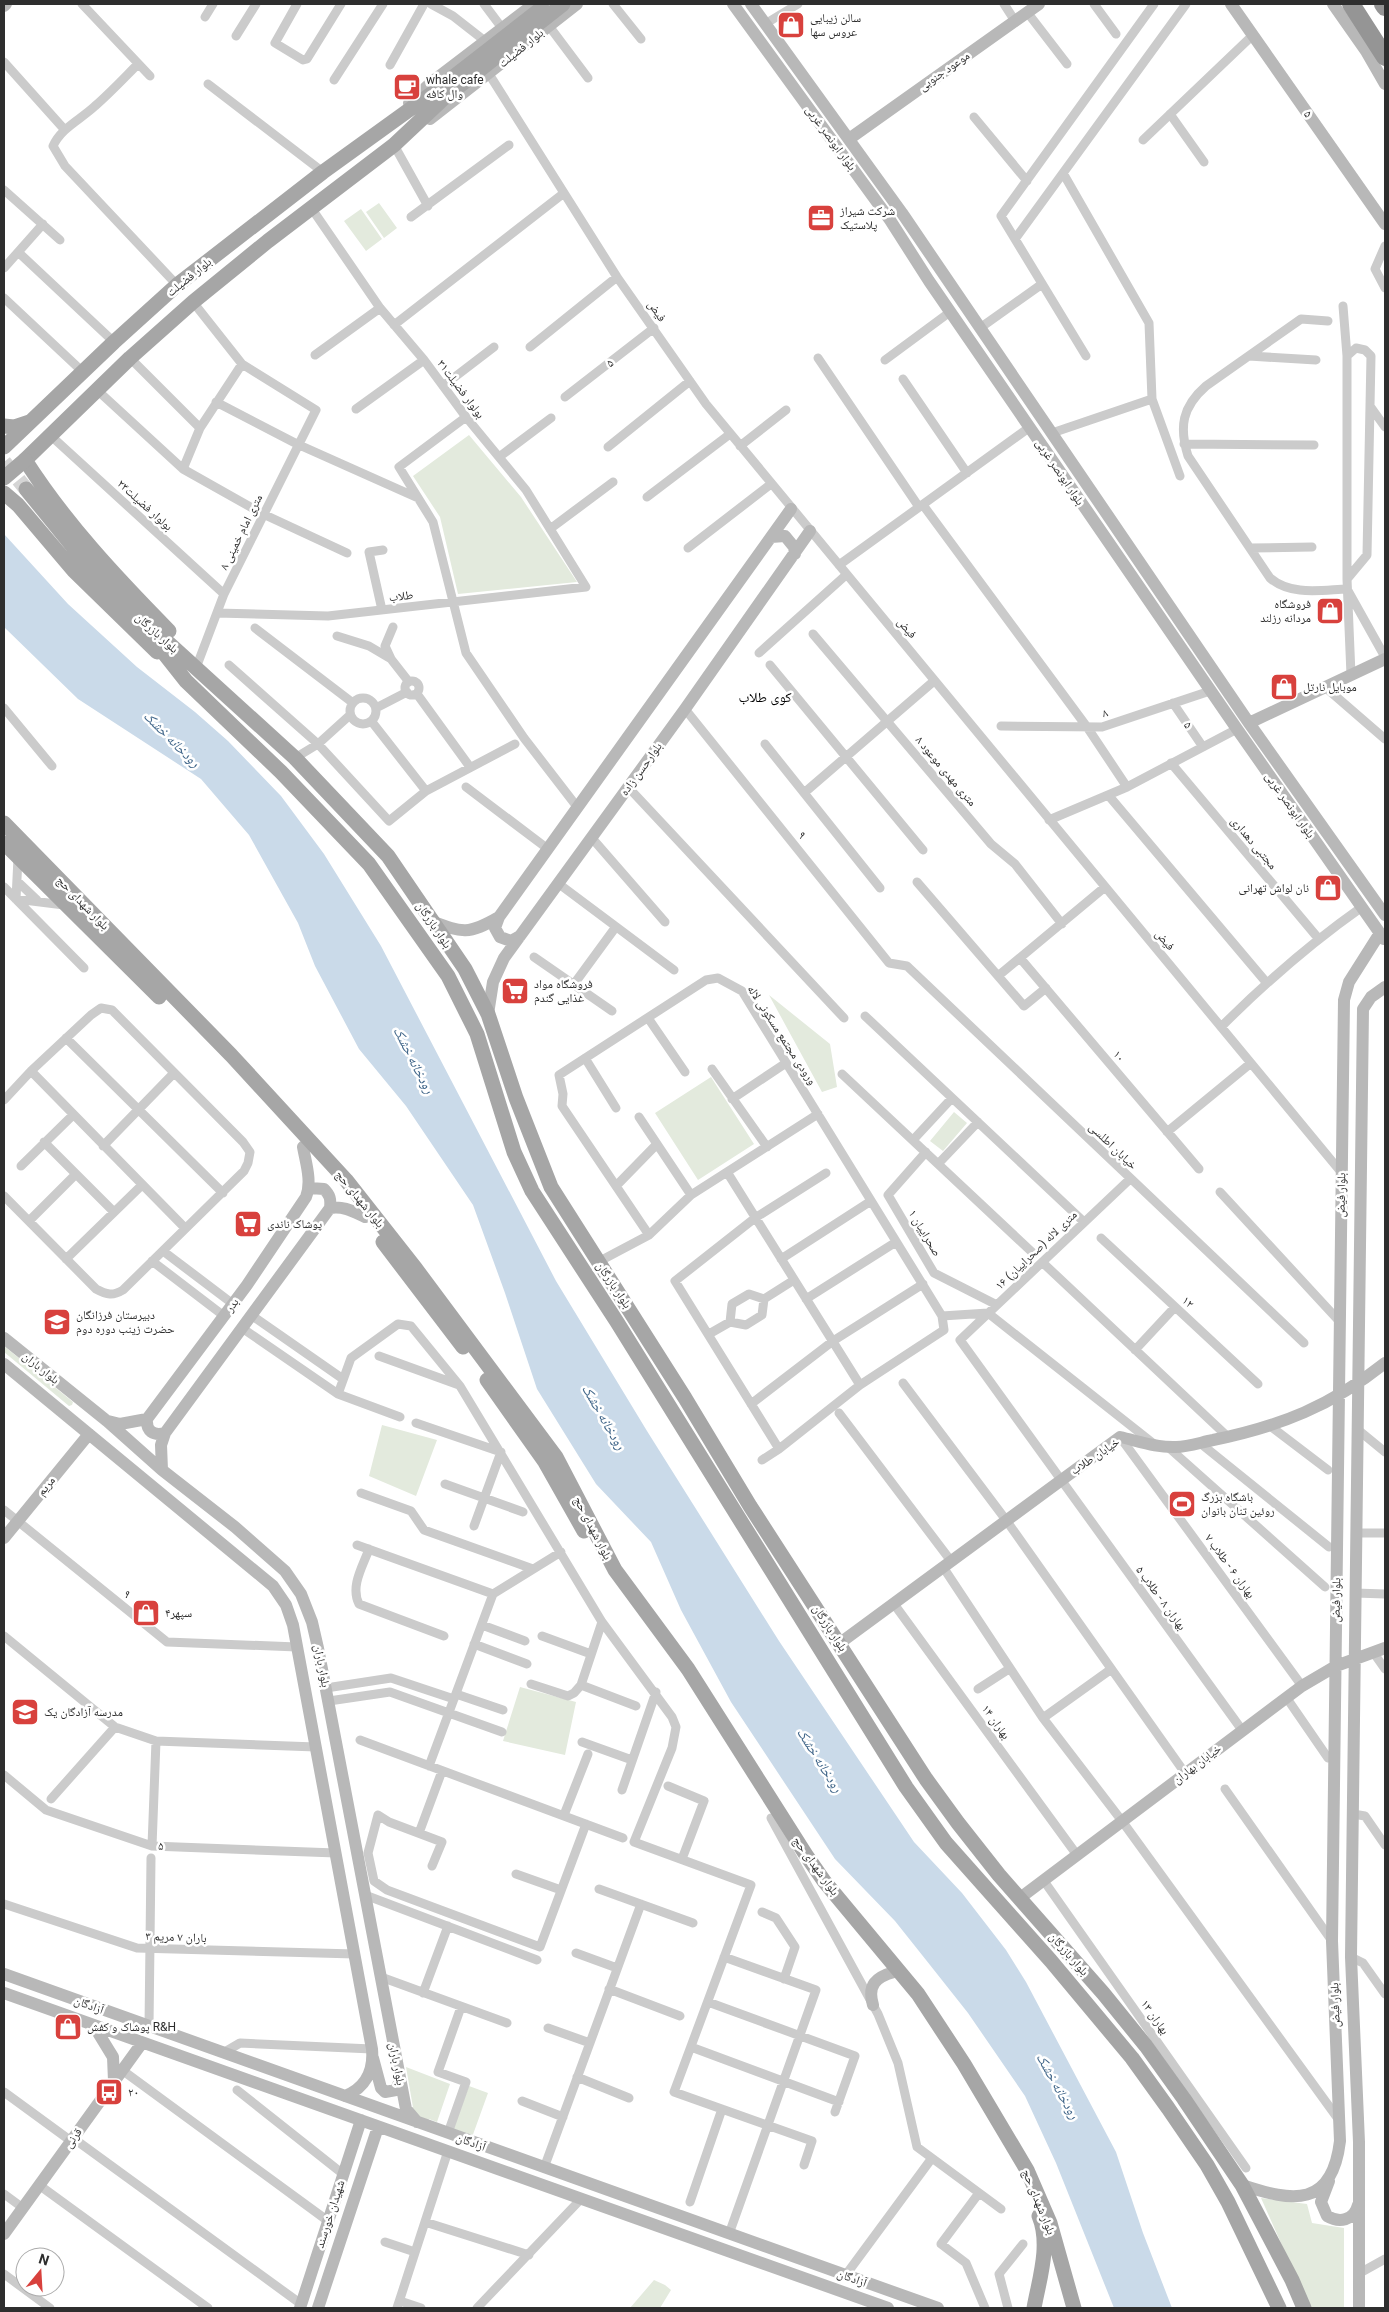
<svg xmlns="http://www.w3.org/2000/svg" width="1389" height="2312" font-family="Roboto,'Noto Naskh Arabic',sans-serif">
	<rect width="100%" height="100%" fill="#fff"/>
	<!-- green -->
	<path fill="#e3eadd" d="M379,203l18,25 -13,10 -18,-26z
		M361,209l21,30 -16,12 -22,-30z
		M469,435l52,62 56,85 -119,12 -18,-77 -27,-41z
		M769,995l61,49 7,43 -15,5z
		M711,1077l43,67 -56,36 -43,-67z
		M954,1112l13,11 -24,28 -13,-10z
		M4,1346l69,56 -1,3 -3,1 -65,-54z
		M382,1425l55,15 -21,56 -47,-20z
		M520,1687l56,15 -11,53 -62,-14z
		M406,2067l44,17 -13,38 -8,-3 -2,5 -12,-5z
		M469,2086l19,7 -17,47 -19,-8z
		M1261,2198l46,6 5,19 32,5v80h-34z
		M654,2280l11,5 6,5 -11,18h-30z"/>
	<!-- water -->
	<path fill="#cadae9" d="M4,534l64,70 69,63 58,45 33,29 53,55 43,58 57,92 175,335 91,150 132,210 135,201 48,51 44,57 20,32 90,170 27,81 29,75h-58l-58,-145 -31,-67 -57,-83 -38,-48 -35,-44 -60,-62 -104,-157 -50,-92 -30,-68 -55,-58 -59,-95 -32,-96 -32,-88 -67,-99 -47,-57 -44,-83 -17,-43 -49,-88 -48,-56 -123,-80 -74,-72z"/>
	<g fill="none" stroke-linecap="round" stroke-linejoin="round">
		<!-- primary-tunnel -->
		<path stroke="#d5d5d5" stroke-width="15" stroke-dasharray="15 8" stroke-linecap="butt" d="M4,462l22,27"/>
		<!-- street -->
		<path stroke="#cbcbcb" stroke-width="9" d="M82,4l68,72
			M297,4l-22,39 28,17 4,-1 34,-55
			M431,4l22,12 32,25
			M484,4l18,24
			M613,4l28,35
			M1004,4l11,17
			M1094,4l22,30
			M1027,12l40,52
			M205,17l8,-13
			M765,24l33,-20
			M549,26l39,52
			M236,36l20,-32
			M4,62l60,67
			M138,64c-14,14 -28,29 -43,42 -15,14 -34,22 -42,40l12,20 112,119
			M390,65l34,-61
			M489,74l128,203 89,127 635,768
			M334,80l49,-76
			M208,84l115,88
			M1170,114l34,48
			M974,117l53,64
			M1143,140l110,-105
			M394,145l34,61
			M1063,173l86,150 3,76
			M4,190l56,50
			M411,217l98,-72
			M1015,239l171,-235
			M1385,246l-10,23 10,19
			M18,252l96,90
			M4,268l39,-44
			M4,298l80,75
			M193,302l49,62 74,46 -92,184 -28,74
			M1343,306l4,50
			M1328,321l-27,-2 -95,67c-24,21 -27,41 -18,70l82,122c21,18 51,12 77,11l38,68
			M394,325l170,-132
			M980,328l62,-44
			M530,347l87,-70
			M315,355l65,-47
			M1086,356l-85,-140 153,-212
			M1249,356l67,4
			M130,358l70,70
			M818,358l101,149
			M885,360l65,-48
			M903,379l64,94
			M443,386l51,-39
			M97,390l86,79 80,45 84,39
			M565,397l89,-69
			M216,402l81,42 121,54
			M1370,406l15,21
			M356,409l68,-49
			M466,417l-67,50 34,55 33,131 58,85 54,70
			M1052,433l100,-34 28,77
			M50,435l174,159
			M1184,444l130,1
			M740,446l46,-36
			M608,447l82,-66
			M499,457l52,-39
			M183,469l17,-41 42,-64
			M647,497l83,-63
			M923,505l164,222 40,60
			M550,529l63,-47
			M688,548l83,-64
			M1250,548l62,-1
			M839,565l191,-138
			M1347,579v-223l9,-8 9,2 6,6 -4,199 -20,24 4,96
			M382,610l-13,-58 14,-2
			M217,613l111,3 258,-29 -60,-97 -60,-73 -42,-57 -44,-52 -68,-99
			M255,628l98,75
			M813,634l178,210 24,20 47,60
			M337,636l32,10 22,13 18,23
			M759,653l87,-78
			M391,659l-6,-13 8,-19
			M229,665l89,79 71,77 37,-30 89,-47
			M770,665l153,185
			M405 688a7 7 0 1 1 14 0a7 7 0 1 1-14 0Z
			M1325,687l60,52
			M417,694l53,73
			M350 711a13 13 0 1 1 26 0a13 13 0 1 1-26 0Z
			M1173,703l30,44
			M4,708l48,58
			M376,708l31,-16
			M685,709l204,254 18,3 397,377
			M372,722l54,69
			M1001,726l101,1 108,-36
			M765,744l115,144
			M295,758l23,-14 32,-29
			M1171,763l147,175
			M466,787l82,62
			M628,787l216,231
			M804,793l130,-112
			M1109,796l157,186
			M1049,820l78,-33 110,-58
			M591,837l74,85
			M18,858l-2,41 48,6
			M18,882l19,18
			M917,882l107,124 22,-18
			M559,884l115,86
			M4,887l80,81
			M534,957l78,54
			M1020,958l179,211
			M998,976l107,-89
			M574,984l41,-56
			M865,1016l219,206
			M648,1018l37,54
			M1221,1027c44,-44 90,-84 141,-120
			M66,1038l157,155
			M585,1058l31,50
			M712,1069l55,78
			M31,1071l154,157
			M842,1074l192,180
			M732,1099l54,-36
			M4,1100l27,-29 60,-56 10,-7 11,2 131,132 7,10 -2,11 -4,8 -121,119c-10,6 -16,5 -27,-1l-92,-93
			M639,1117l52,78
			M1167,1132l84,-69
			M913,1140l39,-42
			M44,1142l70,70
			M103,1146l71,-73
			M926,1152l-38,43 46,78 63,32
			M938,1164l40,-42
			M21,1166l52,-51
			M727,1172l133,213
			M1130,1179l-170,161 282,390
			M616,1186l41,-42
			M1220,1192l120,130
			M29,1221l47,-47
			M649,1235l-87,-129 1,-12 -4,-19 147,-95 12,-2 24,13 200,325 46,-3 166,131
			M1101,1238l157,146
			M163,1251l70,53
			M66,1259l76,-74
			M781,1259l90,-58
			M152,1261l72,55
			M598,1262l51,-27 42,-40 127,-81
			M1042,1262l186,175
			M806,1299l90,-57
			M251,1315l92,64
			M730,1322l2,-18 17,-10 15,5 30,-19
			M242,1328l96,66
			M709,1334l21,-12 16,3 16,-10 2,-16
			M1135,1350l40,-43
			M379,1356l80,29
			M903,1383l103,137 179,253
			M751,1404l82,-63 90,-57
			M839,1413l112,148
			M400,1417l-62,-23 13,-36 47,-34 13,2 49,60 142,236 70,95 4,10 -4,21 -38,94 117,43 -77,207 138,49 -8,24
			M416,1423l85,29 -27,74
			M1269,1425l59,45
			M1357,1429l28,23
			M1120,1437l182,249
			M1200,1443l129,104
			M1168,1447l157,140
			M779,1449l-104,-168 80,-63 71,-45
			M762,1460l17,-11 81,-64 84,-55 -2,-14
			M445,1484l78,28
			M361,1493l50,18 13,19 109,39
			M4,1510l163,132 130,5
			M1356,1533h29
			M357,1545l136,49
			M369,1549c-6,17 -19,37 -10,55l85,32
			M943,1567l100,151 79,103 217,299
			M1355,1593l30,1
			M894,1604l183,251
			M482,1625l43,16
			M4,1636l111,91 41,14 160,6
			M542,1636l49,18
			M474,1644l53,20
			M1373,1652l12,17
			M531,1684l37,12 6,-3 7,-8 21,-63
			M581,1685l55,21
			M326,1688l65,-10 63,21
			M978,1689l31,-20
			M456,1694l47,16
			M1286,1697l42,61
			M329,1701l61,-9 112,40
			M1043,1718l67,-48
			M360,1740l263,98
			M582,1742l50,18
			M429,1766l64,-172 68,-42
			M4,1775l42,35 106,36 184,7
			M668,1786l36,15 -22,58
			M1225,1789l107,152
			M622,1790l34,-98
			M51,1799l64,-72
			M1353,1814l12,2 20,29
			M564,1815l24,-61
			M771,1818l107,196 20,49 19,84 84,62
			M419,1833l23,-62
			M152,1846l4,-105
			M432,1866l10,-24 -53,-20 -11,-7 -10,38 6,28 13,9 153,57 46,-123
			M516,1874l45,16
			M1044,1881l202,287
			M599,1889l94,34
			M365,1895l172,65
			M4,1904l133,44 218,6
			M762,1912l14,6 19,29 -11,32
			M576,1953l41,15
			M724,1957l92,33 -87,244
			M1351,1957l12,6 22,31
			M381,1977l126,46
			M609,1989l71,27
			M423,1993l25,-67
			M708,2002l147,54 -20,56
			M149,2026l2,-168
			M548,2028l42,15
			M691,2047l148,55
			M223,2053l17,-10 132,6
			M122,2070l206,151
			M577,2077l52,21
			M237,2090l106,84
			M4,2092l67,49
			M522,2101l41,16
			M448,2133l18,-51 -28,-10 23,-65
			M73,2138l228,166
			M544,2168l97,-264
			M39,2185l169,123
			M979,2193l-38,51 25,19 19,45
			M4,2194l19,14
			M690,2202l32,-93
			M425,2222l104,33
			M385,2242l30,10
			M4,2274l46,34
			M1358,2274l27,-15
			M845,2276l87,-118
			M400,2301l21,7
			M397,2308l51,-157
			M477,2308l104,-109
			M1008,2308l-9,-34 24,-30"/>
		<!-- secondary -->
		<path stroke="#b8b8b8" stroke-width="12" d="M733,4l157,216 39,61 308,448 147,210
			M751,4l151,209 347,510 136,192
			M1231,4l154,220
			M1333,4l33,47 19,33
			M4,6l2,-2
			M409,103l24,-22 101,-77
			M430,119l147,-115
			M849,139l190,-135
			M771,537l14,-1 9,11 1,7
			M1249,723l136,-64
			M499,917l-4,11 5,9 11,4 9,-5
			M431,921c32,12 37,14 68,-4l292,-408
			M488,1014l5,-32 11,-24 181,-249 125,-178
			M310,1188l14,1c6,6 7,10 6,19
			M4,1338l103,83 55,49 73,57 50,44 16,23 11,28 6,26 88,461 11,13
			M4,1364l269,222 13,19 7,20 79,424c2,22 -7,39 -27,47
			M147,1419c-1,12 6,17 18,14
			M108,1421l12,3 27,-5 100,-134 59,-88c6,-16 0,-33 -3,-50
			M162,1470l-1,-25 4,-12 165,-225c14,-2 22,3 35,9
			M4,1538l85,-104
			M840,1643l280,-206c18,4 37,11 56,10 12,0 26,-5 37,-7 68,-14 118,-34 172,-77
			M1020,1898l282,-212 34,-20 49,-18
			M4,1974l934,334
			M4,1993l884,315
			M873,2005c-6,-20 3,-28 21,-33
			M94,2026l19,31 1,24
			M373,2058l8,30 4,4 11,-2 4,-10
			M1329,2181l-8,21 6,14c12,7 27,5 31,-11
			M1242,2185c51,17 90,23 98,-44l-8,-200 12,-941 5,-18 31,-49
			M4,2234l138,-191
			M300,2308l61,-188
			M318,2308l60,-181
			M1359,2308v-166l-8,-185 12,-948 8,-12 14,-10"/>
		<!-- primary -->
		<path stroke="#a6a6a6" stroke-width="15" d="M4,426l10,1 15,-5
			M4,447l110,-105 63,-57 146,-113 115,-83 104,-81
			M26,489l66,81 37,37 166,151 93,98 77,113 23,45 28,84 35,89 134,211 65,108 176,273 32,44 41,52 104,118 43,53 38,53 58,86 50,95 12,28
			M4,493l14,12 56,66 83,81
			M169,631c-53,-54 -103,-107 -144,-171l105,-102 63,-56 75,-61 126,-96 50,-47 119,-94
			M152,638l34,43 95,91 88,92 79,112 29,58 37,118 18,39 85,131 289,465 40,56 105,118 81,97 36,50 39,57 21,37 51,106
			M4,823l227,232 115,125 70,89 140,188 59,113 73,99 118,186 18,26 94,113 46,70 63,106 23,53 24,85
			M4,843l155,154
			M383,1242l80,105
			M487,1380l58,82 39,69
			M1034,2308c5,-28 17,-63 5,-92"/>
		<!-- highway -->
		<path stroke="#959595" stroke-width="18" d="M1351,4l34,53
			M1383,4l2,3"/>
		<!-- primary-bridge -->
		<path stroke="#a6a6a6" stroke-width="15" d="M4,478l21,-18"/>
	</g>
	<!-- icons -->
	<defs>
		<g id="shop-square" transform="scale(1.4375)"><rect x="-9" y="-9" width="18" height="18" rx="4" fill="#d8413d" stroke="#fff"/><path d="M-5-2.5h2.3a2.7 3.5 0 0 1 5.4 0H5L5.5 6h-11ZM-1.5-2.5h3a1.5 2.3 0 0 0-3 0Z" fill="#fff"/></g>
		<g id="cafe-square" transform="scale(1.4375)"><rect x="-9" y="-9" width="18" height="18" rx="4" fill="#d8413d" stroke="#fff"/><path d="M-5.5-4.5H6V0H3Q3 3.5 0 3.5H-2.5Q-5.5 3.5-5.5 0ZM3-3.2v2h1.7v-2ZM-6 4.5H4V6H-6Z" fill="#fff"/></g>
		<g id="office-square" transform="scale(1.4375)"><rect x="-9" y="-9" width="18" height="18" rx="4" fill="#d8413d" stroke="#fff"/><path d="M-6-3h4V-5.5h4V-3h4V5H-6ZM-1-4.5V-3h2v-1.5ZM-6 0V1H6V0Z" fill="#fff"/></g>
		<g id="supermarket-square" transform="scale(1.4375)"><rect x="-9" y="-9" width="18" height="18" rx="4" fill="#d8413d" stroke="#fff"/><path d="M-6-5.5h2.5l.6 2H6L4.5 2H-2.5L-4.4-4H-6ZM-1.5 3.2a1.3 1.3 0 1 0 .1 0ZM3 3.2a1.3 1.3 0 1 0 .1 0Z" fill="#fff"/></g>
		<g id="school-square" transform="scale(1.4375)"><rect x="-9" y="-9" width="18" height="18" rx="4" fill="#d8413d" stroke="#fff"/><path d="M0-5L7-2L0 1L-7-2ZM-4 1L0 2.5L4 1V4Q0 6-4 4Z" fill="#fff"/></g>
		<g id="stadium-square" transform="scale(1.4375)"><rect x="-9" y="-9" width="18" height="18" rx="4" fill="#d8413d" stroke="#fff"/><path d="M0-5a6.5 5 0 1 0 0 10a6.5 5 0 1 0 0-10ZM-3.5-1.8h7v3.6h-7Z" fill="#fff"/></g>
		<g id="bus-square" transform="scale(1.4375)"><rect x="-9" y="-9" width="18" height="18" rx="4" fill="#d8413d" stroke="#fff"/><path d="M-5-6H5V4H4V6H2V4H-2V6H-4V4H-5ZM-3.5-4V0h7V-4ZM-3.5 1.2v1.5H-2V1.2ZM2 1.2v1.5H3.5V1.2Z" fill="#fff"/></g>
	</defs>
	<g fill-rule="evenodd">
		<use href="#shop-square" x="791" y="25"/>
		<use href="#cafe-square" x="407" y="87"/>
		<use href="#office-square" x="821" y="218"/>
		<use href="#shop-square" x="1330" y="611"/>
		<use href="#shop-square" x="1284" y="687"/>
		<use href="#shop-square" x="1328" y="888"/>
		<use href="#supermarket-square" x="515" y="991"/>
		<use href="#supermarket-square" x="248" y="1224"/>
		<use href="#school-square" x="57" y="1322"/>
		<use href="#stadium-square" x="1182" y="1504"/>
		<use href="#shop-square" x="146" y="1613"/>
		<use href="#school-square" x="25" y="1712"/>
		<use href="#shop-square" x="68" y="2027"/>
		<use href="#bus-square" x="109" y="2092"/>
	</g>
	<g text-anchor="middle" dominant-baseline="central" stroke-width="5" stroke-linejoin="round" paint-order="stroke">
		<!-- poi labels -->
		<g font-size="12" fill="#2e2e2e" stroke="#fff" text-anchor="start">
			<text x="810" y="18">سالن زیبایی<tspan x="810" dy="14">عروس سها</tspan></text>
			<text x="426" y="80">whale cafe<tspan x="426" dy="14">وال کافه</tspan></text>
			<text x="840" y="211">شرکت شیراز<tspan x="840" dy="14">پلاستیک</tspan></text>
			<text x="1311" y="604" text-anchor="end">فروشگاه<tspan x="1311" dy="14">مردانه رزلند</tspan></text>
			<text x="1303" y="687">موبایل نارتل</text>
			<text x="1309" y="888" text-anchor="end">نان لواش تهرانی</text>
			<text x="534" y="984">فروشگاه مواد<tspan x="534" dy="14">غذایی گندم</tspan></text>
			<text x="267" y="1224">پوشاک ناندی</text>
			<text x="76" y="1315">دبیرستان فرزانگان<tspan x="76" dy="14">حضرت زینب دوره دوم</tspan></text>
			<text x="1201" y="1497">باشگاه بزرگ<tspan x="1201" dy="14">روئین تنان بانوان</tspan></text>
			<text x="165" y="1613">سپهر۴</text>
			<text x="44" y="1712">مدرسه آزادگان یک</text>
			<text x="87" y="2027">پوشاک و کفش R&amp;H</text>
			<text x="128" y="2092">۲۰</text>
		</g>
		<!-- street labels -->
		<g font-size="12" fill="#2e2e2e" stroke="#fff">
			<text transform="translate(521 48) rotate(-39)">بلوار فضیلت</text>
			<text transform="translate(944 71) rotate(-35)">موعود جنوبی</text>
			<text transform="translate(1308 114) rotate(55)">۵</text>
			<text transform="translate(831 138) rotate(54)">بلوار ابونصر غربی</text>
			<text transform="translate(189 277) rotate(-39)">بلوار فضیلت</text>
			<text transform="translate(657 311) rotate(55)">فیض</text>
			<text transform="translate(610 363) rotate(-38)">۵</text>
			<text transform="translate(461 389) rotate(53)">بولوار فضیلت۳۱</text>
			<text transform="translate(1060 472) rotate(56)">بلوار ابونصر غربی</text>
			<text transform="translate(145 505) rotate(42)">بولوار فضیلت۲۳</text>
			<text transform="translate(241 532) rotate(-64)">۸ متری امام خمینی</text>
			<text transform="translate(401 596) rotate(-6)">طلاب</text>
			<text transform="translate(907 628) rotate(50)">فیض</text>
			<text transform="translate(157 633) rotate(42)">بلوار بازرگان</text>
			<text transform="translate(1105 713) rotate(-16)">۸</text>
			<text transform="translate(1188 725) rotate(56)">۵</text>
			<text transform="translate(641 769) rotate(-54)">بلوارحسن زاده</text>
			<text transform="translate(946 771) rotate(50)">۸ متری مهدی موعود</text>
			<text transform="translate(1290 805) rotate(55)">بلوار ابونصر غربی</text>
			<text transform="translate(802 835) rotate(51)">۹</text>
			<text transform="translate(1254 843) rotate(50)">مجتبی دهداری</text>
			<text transform="translate(83 903) rotate(46)">بلوار شهدای حج</text>
			<text transform="translate(434 925) rotate(56)">بلوار بازرگان</text>
			<text transform="translate(1165 940) rotate(50)">فیض</text>
			<text transform="translate(782 1035) rotate(57)">ورودی مجتمع مسکونی لاله</text>
			<text transform="translate(1119 1056) rotate(50)">۱۰</text>
			<text transform="translate(1113 1146) rotate(44)">خيابان اطلسى</text>
			<text transform="translate(1341 1195) rotate(-89)">بلوار فیض</text>
			<text transform="translate(360 1199) rotate(51)">بلوار شهدای حج</text>
			<text transform="translate(925 1233) rotate(59)">صحراییان ۱</text>
			<text transform="translate(1036 1250) rotate(-44)">۱۶ متری لاله (صحراییان)</text>
			<text transform="translate(614 1285) rotate(56)">بلوار بازرگان</text>
			<text transform="translate(1188 1302) rotate(43)">۱۲</text>
			<text transform="translate(232 1305) rotate(-54)">بدر</text>
			<text transform="translate(41 1368) rotate(39)">بلوار باران</text>
			<text transform="translate(1095 1456) rotate(-34)">خیابان طلاب</text>
			<text transform="translate(46 1486) rotate(-51)">مریم</text>
			<text transform="translate(593 1528) rotate(63)">بلوار شهدای حج</text>
			<text transform="translate(1230 1566) rotate(54)">بهاران ۶ - طلاب ۷</text>
			<text transform="translate(127 1594) rotate(39)">۹</text>
			<text transform="translate(1161 1598) rotate(54)">بهاران ۸ - طلاب ۵</text>
			<text transform="translate(1336 1600) rotate(-89)">بلوار فیض</text>
			<text transform="translate(830 1628) rotate(57)">بلوار بازرگان</text>
			<text transform="translate(322 1666) rotate(79)">بلوار باران</text>
			<text transform="translate(996 1722) rotate(54)">بهاران ۱۴</text>
			<text transform="translate(1197 1764) rotate(-37)">خیابان بهاران</text>
			<text transform="translate(161 1846) rotate(3)">۵</text>
			<text transform="translate(816 1866) rotate(54)">بلوار شهدای حج</text>
			<text transform="translate(176 1937) rotate(2)">باران ۷ مریم ۳</text>
			<text transform="translate(1069 1954) rotate(49)">بلوار بازرگان</text>
			<text transform="translate(89 2005) rotate(20)">آزادگان</text>
			<text transform="translate(1335 2005) rotate(-92)">بلوار فیض</text>
			<text transform="translate(1155 2017) rotate(55)">بهاران ۱۳</text>
			<text transform="translate(397 2064) rotate(79)">بلوار باران</text>
			<text transform="translate(73 2138) rotate(-54)">قرنی</text>
			<text transform="translate(471 2142) rotate(20)">آزادگان</text>
			<text transform="translate(1039 2202) rotate(68)">بلوار شهدای حج</text>
			<text transform="translate(330 2214) rotate(-72)">شهیدان خورسند</text>
			<text transform="translate(852 2278) rotate(20)">آزادگان</text>
		</g>
		<!-- neighbourhood labels -->
		<g font-size="14" fill="#000" stroke="#fff">
			<text x="765" y="697">کوی طلاب</text>
		</g>
		<!-- water labels -->
		<g font-size="14" font-style="italic" fill="#42678a" stroke="#fff">
			<text transform="translate(172 739) rotate(45)">رودخانه خشک</text>
			<text transform="translate(414 1060) rotate(63)">رودخانه خشک</text>
			<text transform="translate(604 1417) rotate(60)">رودخانه خشک</text>
			<text transform="translate(820 1760) rotate(58)">رودخانه خشک</text>
			<text transform="translate(1058 2086) rotate(61)">رودخانه خشک</text>
		</g>
	</g>
	<!-- border -->
	<rect width="1389" height="2312" fill="none" stroke="#2e2e2e" stroke-width="10"/>
	<!-- north arrow -->
	<g transform="translate(40 2272) rotate(18)"><circle r="24" fill="#ffffff" stroke="#ababab"/>
	<path d="M0-4L9 19L0 12L-9 19Z" fill="#d8413d"/>
	<text y="-8" font-size="14" font-weight="bold" text-anchor="middle" fill="#2e2e2e">N</text>
	</g>
</svg>
